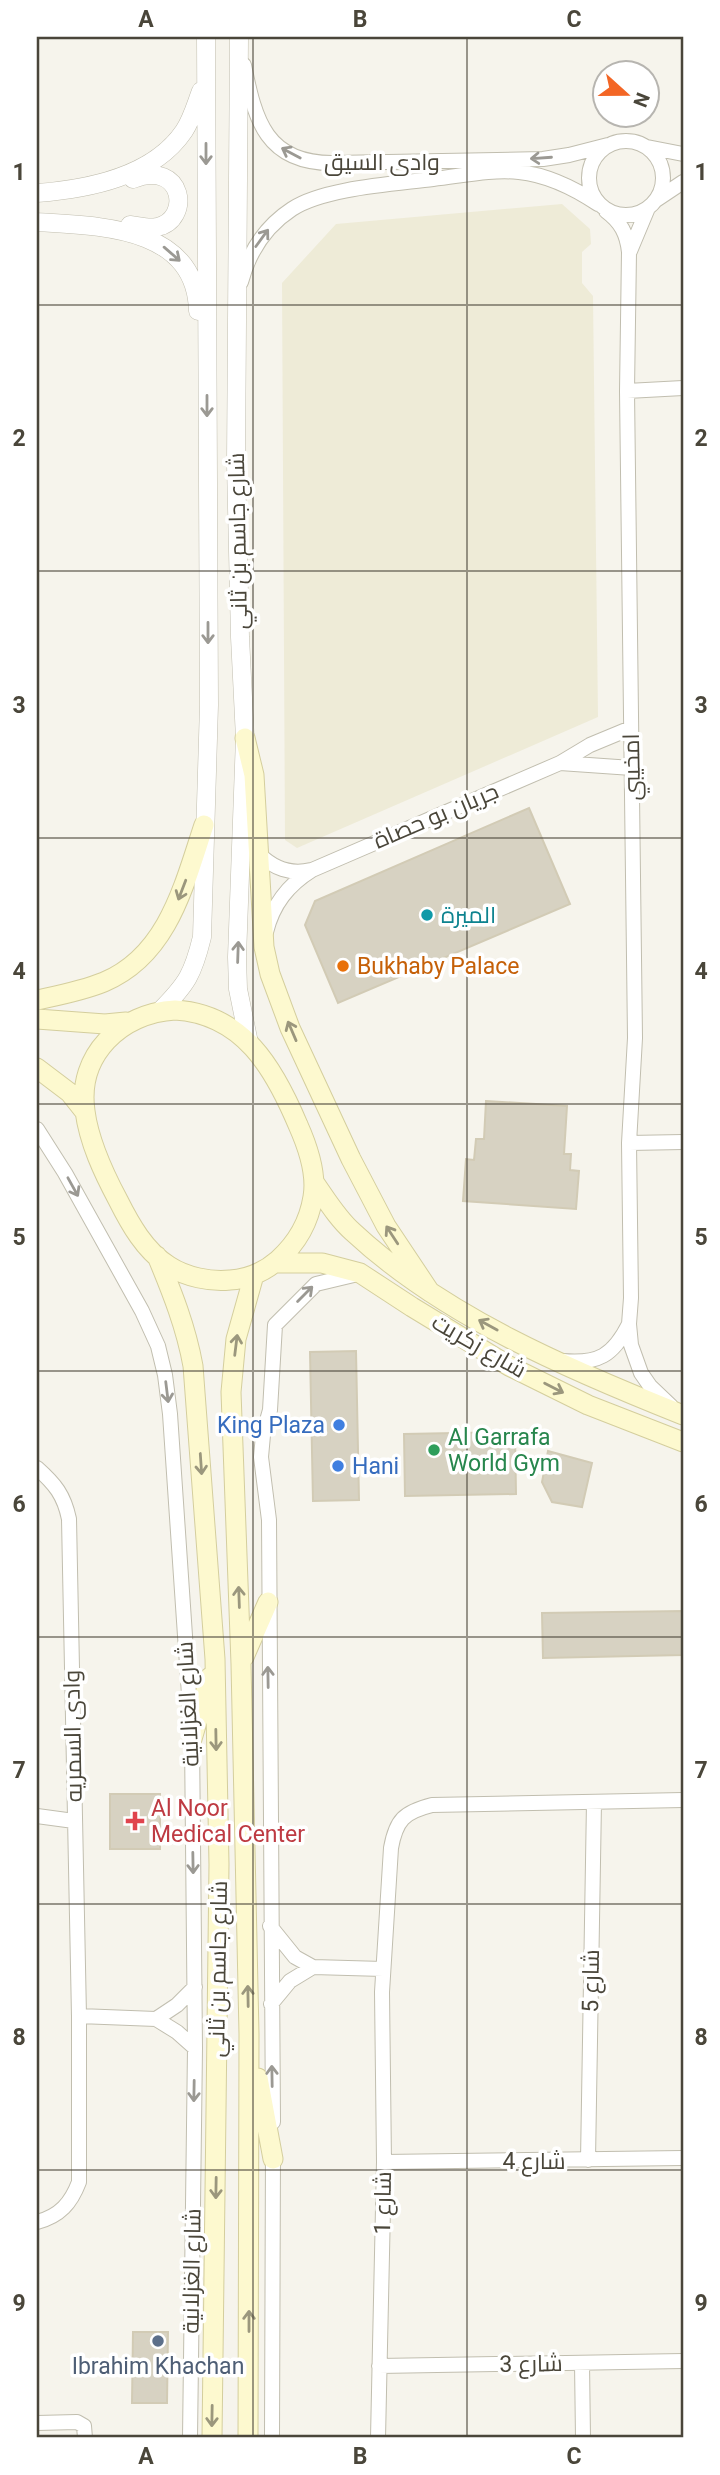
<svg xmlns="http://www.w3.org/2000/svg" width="720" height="2475" font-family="Roboto,Cairo,sans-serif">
	<rect width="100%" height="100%" fill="#f6f4ec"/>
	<!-- education -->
	<path fill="#eeebd7" d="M562,204l28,25 1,15 -9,8v31l11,13 5,421 -301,131 -12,-8 -3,-557 54,-59z"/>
	<!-- building -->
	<path fill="#d7d2c2" stroke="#d2cbb5" stroke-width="2" d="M529,808l41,96 -232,99 -33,-78 10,-24z
		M486,1101l81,5 -3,48h7l-1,16 9,1 -3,38 -113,-8 3,-42 8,1 2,-21h8z
		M356,1351l3,149 -46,1 -3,-149z
		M515,1432l1,62 -111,2 -1,-62z
		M548,1451l44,12 -10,44 -30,-5 -10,-20z
		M683,1611v44l-140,3 -1,-45z
		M110,1794h50v55h-50z
		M133,2332h35l-1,71h-35z"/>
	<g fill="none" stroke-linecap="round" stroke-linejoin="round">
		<!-- minor casing -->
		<g stroke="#c1beaf" stroke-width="16">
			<path id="minor" d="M244,65c11,55 22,99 90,98l209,-4 26,-4 39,-10
				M589 178a37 37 0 1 1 74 0a37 37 0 1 1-74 0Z
				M647,147l36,7
				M656,200l27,-18
				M606,211c15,11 21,23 23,41l-2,139 8,647 -6,105 2,155 -2,26 2,21 10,28 9,13 21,20
				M630,251l18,-43
				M241,282c8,-30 25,-56 51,-73 32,-21 102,-25 141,-30 28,-3 58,-10 86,-7 29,3 55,16 79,32
				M627,391l56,-3
				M560,763l72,5
				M259,854c14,14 32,21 52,16
				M266,932c7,-28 22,-47 46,-62l248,-107 30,-18 41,-17
				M37,1129l28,44 77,138 16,35 7,29 5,39 22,325 3,309 -5,390
				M629,1143l54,-1
				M563,1361c35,3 50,-5 66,-37
				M37,1468c18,16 27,27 32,51l10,497v166c-8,21 -19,34 -42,40
				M37,1816l37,5
				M270,1926l25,31 18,10
				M271,2004l19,-23 23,-14 70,2
				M79,2016l77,3 21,13 18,16
				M156,2019l21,-14 18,-18
				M273,2122l-4,-602 -8,-63 2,-22 7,-25 5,-85 41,-41 42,-10
				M588,2160l6,-358
				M384,2162l299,-4
				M582,2363l1,75
				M379,2366l304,-5
				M37,2423l40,-1 7,4 1,12
				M272,2438l1,-289
				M378,2438l6,-276 -2,-170 9,-144c5,-28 13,-36 41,-43l251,-5"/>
		</g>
		<!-- tertiary casing -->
		<g stroke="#c1beaf" stroke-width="19">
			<path id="tertiary" d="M239,37l-3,427 4,173 5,101 -8,219 1,32 11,54
				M37,193c51,-4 116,-16 147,-62 8,-12 12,-27 17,-40
				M37,222c62,4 159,4 161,89
				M130,225c9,1 19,4 27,2 35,-7 27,-68 -24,-48
				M160,1011c27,-27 33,-37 42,-74l7,-232 -3,-668"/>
		</g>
		<!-- secondary casing -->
		<g stroke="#d4ce9d" stroke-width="21">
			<path id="secondary" d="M245,738l9,37 10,172 6,27 20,54 61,131 35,67 44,66
				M37,1000c23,-5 45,-9 67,-18 64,-27 80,-97 100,-157
				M175,1010c68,4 99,58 123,115 9,20 19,49 15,72 -4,25 -16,46 -35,63 -14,12 -30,19 -48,20 -20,2 -44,-3 -61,-14 -24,-15 -39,-42 -51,-66 -15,-28 -29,-58 -33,-89 -8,-56 36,-98 90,-101z
				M37,1019l68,5 21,-2
				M37,1068l33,25 15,19
				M314,1182c12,17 23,36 39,50 90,84 217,138 330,183
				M157,1256c15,36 29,71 36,110l22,293 4,205 -7,574
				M274,1263h48l38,10 52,34 97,59 79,39 95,37
				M244,1657l24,-55
				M192,1739l18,-62
				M258,2078l15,81
				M248,2438l1,-404 -8,-370 -10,-272 5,-53 18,-64"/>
		</g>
		<!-- minor -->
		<use href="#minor" stroke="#fff" stroke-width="14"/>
		<!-- tertiary -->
		<use href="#tertiary" stroke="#fff" stroke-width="18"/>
		<!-- secondary -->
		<use href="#secondary" stroke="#fdf9cf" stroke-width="19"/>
	</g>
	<!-- one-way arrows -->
	<defs><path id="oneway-shaft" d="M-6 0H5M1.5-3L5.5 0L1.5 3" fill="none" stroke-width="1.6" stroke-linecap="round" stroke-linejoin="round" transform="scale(1.75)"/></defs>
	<g stroke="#9b9993">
		<use href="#oneway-shaft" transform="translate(291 153) rotate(-152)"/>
		<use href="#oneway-shaft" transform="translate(206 154) rotate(90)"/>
		<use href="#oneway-shaft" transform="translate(541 158) rotate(176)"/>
		<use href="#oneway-shaft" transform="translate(262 238) rotate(-54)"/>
		<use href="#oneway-shaft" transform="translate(172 254) rotate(41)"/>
		<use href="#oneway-shaft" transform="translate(207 406) rotate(90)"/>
		<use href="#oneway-shaft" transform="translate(208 633) rotate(90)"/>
		<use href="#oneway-shaft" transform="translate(238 952) rotate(-88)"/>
		<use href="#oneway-shaft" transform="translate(73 1187) rotate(61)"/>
		<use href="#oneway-shaft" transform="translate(305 1294) rotate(-45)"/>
		<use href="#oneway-shaft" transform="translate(167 1392) rotate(83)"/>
		<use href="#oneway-shaft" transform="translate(268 1677) rotate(-91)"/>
		<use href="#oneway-shaft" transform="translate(193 1863) rotate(89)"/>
		<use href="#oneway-shaft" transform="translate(272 2076) rotate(-91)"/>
		<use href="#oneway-shaft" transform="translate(194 2091) rotate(91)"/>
	</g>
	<g stroke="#9b977d">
		<use href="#oneway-shaft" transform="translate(182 890) rotate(111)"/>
		<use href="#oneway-shaft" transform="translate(292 1031) rotate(-113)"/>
		<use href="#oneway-shaft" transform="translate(392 1235) rotate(-123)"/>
		<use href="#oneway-shaft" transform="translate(488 1325) rotate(-151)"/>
		<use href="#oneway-shaft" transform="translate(236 1345) rotate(-83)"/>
		<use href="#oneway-shaft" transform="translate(554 1388) rotate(27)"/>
		<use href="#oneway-shaft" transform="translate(201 1464) rotate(86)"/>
		<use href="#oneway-shaft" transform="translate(239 1597) rotate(-92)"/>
		<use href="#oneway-shaft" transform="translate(216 1740) rotate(89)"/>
		<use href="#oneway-shaft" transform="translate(248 1996) rotate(-91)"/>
		<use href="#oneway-shaft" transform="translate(216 2188) rotate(91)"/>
		<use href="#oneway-shaft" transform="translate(249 2321) rotate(-90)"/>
		<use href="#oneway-shaft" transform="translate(212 2416) rotate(91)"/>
	</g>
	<!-- grid -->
	<path fill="none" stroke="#4a463a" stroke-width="2" stroke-opacity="0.55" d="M253,37v2401M467,37v2401M37,305h646M37,571h646M37,838h646M37,1104h646M37,1371h646M37,1637h646M37,1904h646M37,2170h646"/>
	<!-- markers -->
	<circle fill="#0f9aa8" stroke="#fff" stroke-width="2.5" cx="427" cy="915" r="7"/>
	<circle fill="#e8710a" stroke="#fff" stroke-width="2.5" cx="343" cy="966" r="7"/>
	<g fill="#3f7fe0" stroke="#fff" stroke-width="2.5">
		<circle cx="339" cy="1425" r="7"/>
		<circle cx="338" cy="1466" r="7"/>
	</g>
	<circle fill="#2e9e5b" stroke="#fff" stroke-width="2.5" cx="434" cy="1450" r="7"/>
	<path fill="#e0444e" stroke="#fff" stroke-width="2.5" d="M131.5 1810.5h7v7h7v7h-7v7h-7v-7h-7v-7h7z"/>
	<circle fill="#5c6f8a" stroke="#fff" stroke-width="2.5" cx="158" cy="2341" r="7"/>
	<g text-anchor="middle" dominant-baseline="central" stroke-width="7" stroke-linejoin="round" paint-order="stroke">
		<!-- street labels -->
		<g font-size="23" fill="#4a463a" stroke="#fff">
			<text x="382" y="162">وادى السيق</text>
			<text transform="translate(238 541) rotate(-91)">شارع جاسم بن ثاني</text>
			<text transform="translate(632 767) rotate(-91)">امخيبي</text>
			<text transform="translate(436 816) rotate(-23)">جريان بو حصاة</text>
			<text transform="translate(479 1346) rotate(30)">شارع زكريت</text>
			<text transform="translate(188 1704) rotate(-93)">شارع الغزلانية</text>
			<text transform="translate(73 1736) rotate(-91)">وادى السمريه</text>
			<text transform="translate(218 1969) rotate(-89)">شارع جاسم بن ثاني</text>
			<text transform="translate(591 1981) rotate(-89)">شارع 5</text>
			<text x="534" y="2161">شارع 4</text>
			<text transform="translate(383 2203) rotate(-89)">شارع 1</text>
			<text transform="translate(192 2271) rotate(-89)">شارع الغزلانية</text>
			<text transform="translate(531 2364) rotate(-1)">شارع 3</text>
		</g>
		<!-- culture labels -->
		<g font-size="23" fill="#0d838f" stroke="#fff" text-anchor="start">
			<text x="441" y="915">الميرة</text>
		</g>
		<!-- food labels -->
		<g font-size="23" fill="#c56008" stroke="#fff" text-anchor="start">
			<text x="357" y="966">Bukhaby Palace</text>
		</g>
		<!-- shop labels -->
		<g font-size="23" fill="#366cbe" stroke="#fff" text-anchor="end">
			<text x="325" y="1425">King Plaza</text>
			<text x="352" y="1466" text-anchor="start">Hani</text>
		</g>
		<!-- leisure labels -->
		<g font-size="23" fill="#27864d" stroke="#fff" text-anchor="start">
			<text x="448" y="1437">Al Garrafa<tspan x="448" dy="26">World Gym</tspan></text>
		</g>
		<!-- health labels -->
		<g font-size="23" fill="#be3a42" stroke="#fff" text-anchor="start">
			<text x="151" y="1808">Al Noor<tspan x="151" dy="26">Medical Center</tspan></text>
		</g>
		<!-- service labels -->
		<g font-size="23" fill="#4e5e75" stroke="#fff">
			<text x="158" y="2366">Ibrahim Khachan</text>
		</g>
	</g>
	<!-- border -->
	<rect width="720" height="2475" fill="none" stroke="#ffffff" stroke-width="77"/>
	<!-- north arrow -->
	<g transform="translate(626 94) rotate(111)"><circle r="33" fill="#ffffff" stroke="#b7b5b0" stroke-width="2"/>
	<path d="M0-5L12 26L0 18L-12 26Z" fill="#f36625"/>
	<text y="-10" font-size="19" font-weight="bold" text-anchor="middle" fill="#4a463a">N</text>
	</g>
	<rect x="38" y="38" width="644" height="2398" fill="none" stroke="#4a463a" stroke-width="2.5"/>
	<g font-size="23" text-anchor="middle" font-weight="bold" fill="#4a463a">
		<text x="146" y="27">A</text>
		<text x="360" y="27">B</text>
		<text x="574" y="27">C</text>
		<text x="19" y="180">1</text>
		<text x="701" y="180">1</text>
		<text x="19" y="446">2</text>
		<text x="701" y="446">2</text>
		<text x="19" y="713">3</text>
		<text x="701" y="713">3</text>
		<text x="19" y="979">4</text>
		<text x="701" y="979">4</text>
		<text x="19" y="1245">5</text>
		<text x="701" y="1245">5</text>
		<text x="19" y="1512">6</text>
		<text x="701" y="1512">6</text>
		<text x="19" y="1778">7</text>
		<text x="701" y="1778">7</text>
		<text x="19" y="2045">8</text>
		<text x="701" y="2045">8</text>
		<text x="19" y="2311">9</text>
		<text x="701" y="2311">9</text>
		<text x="146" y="2464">A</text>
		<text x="360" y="2464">B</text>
		<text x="574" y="2464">C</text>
	</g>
</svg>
